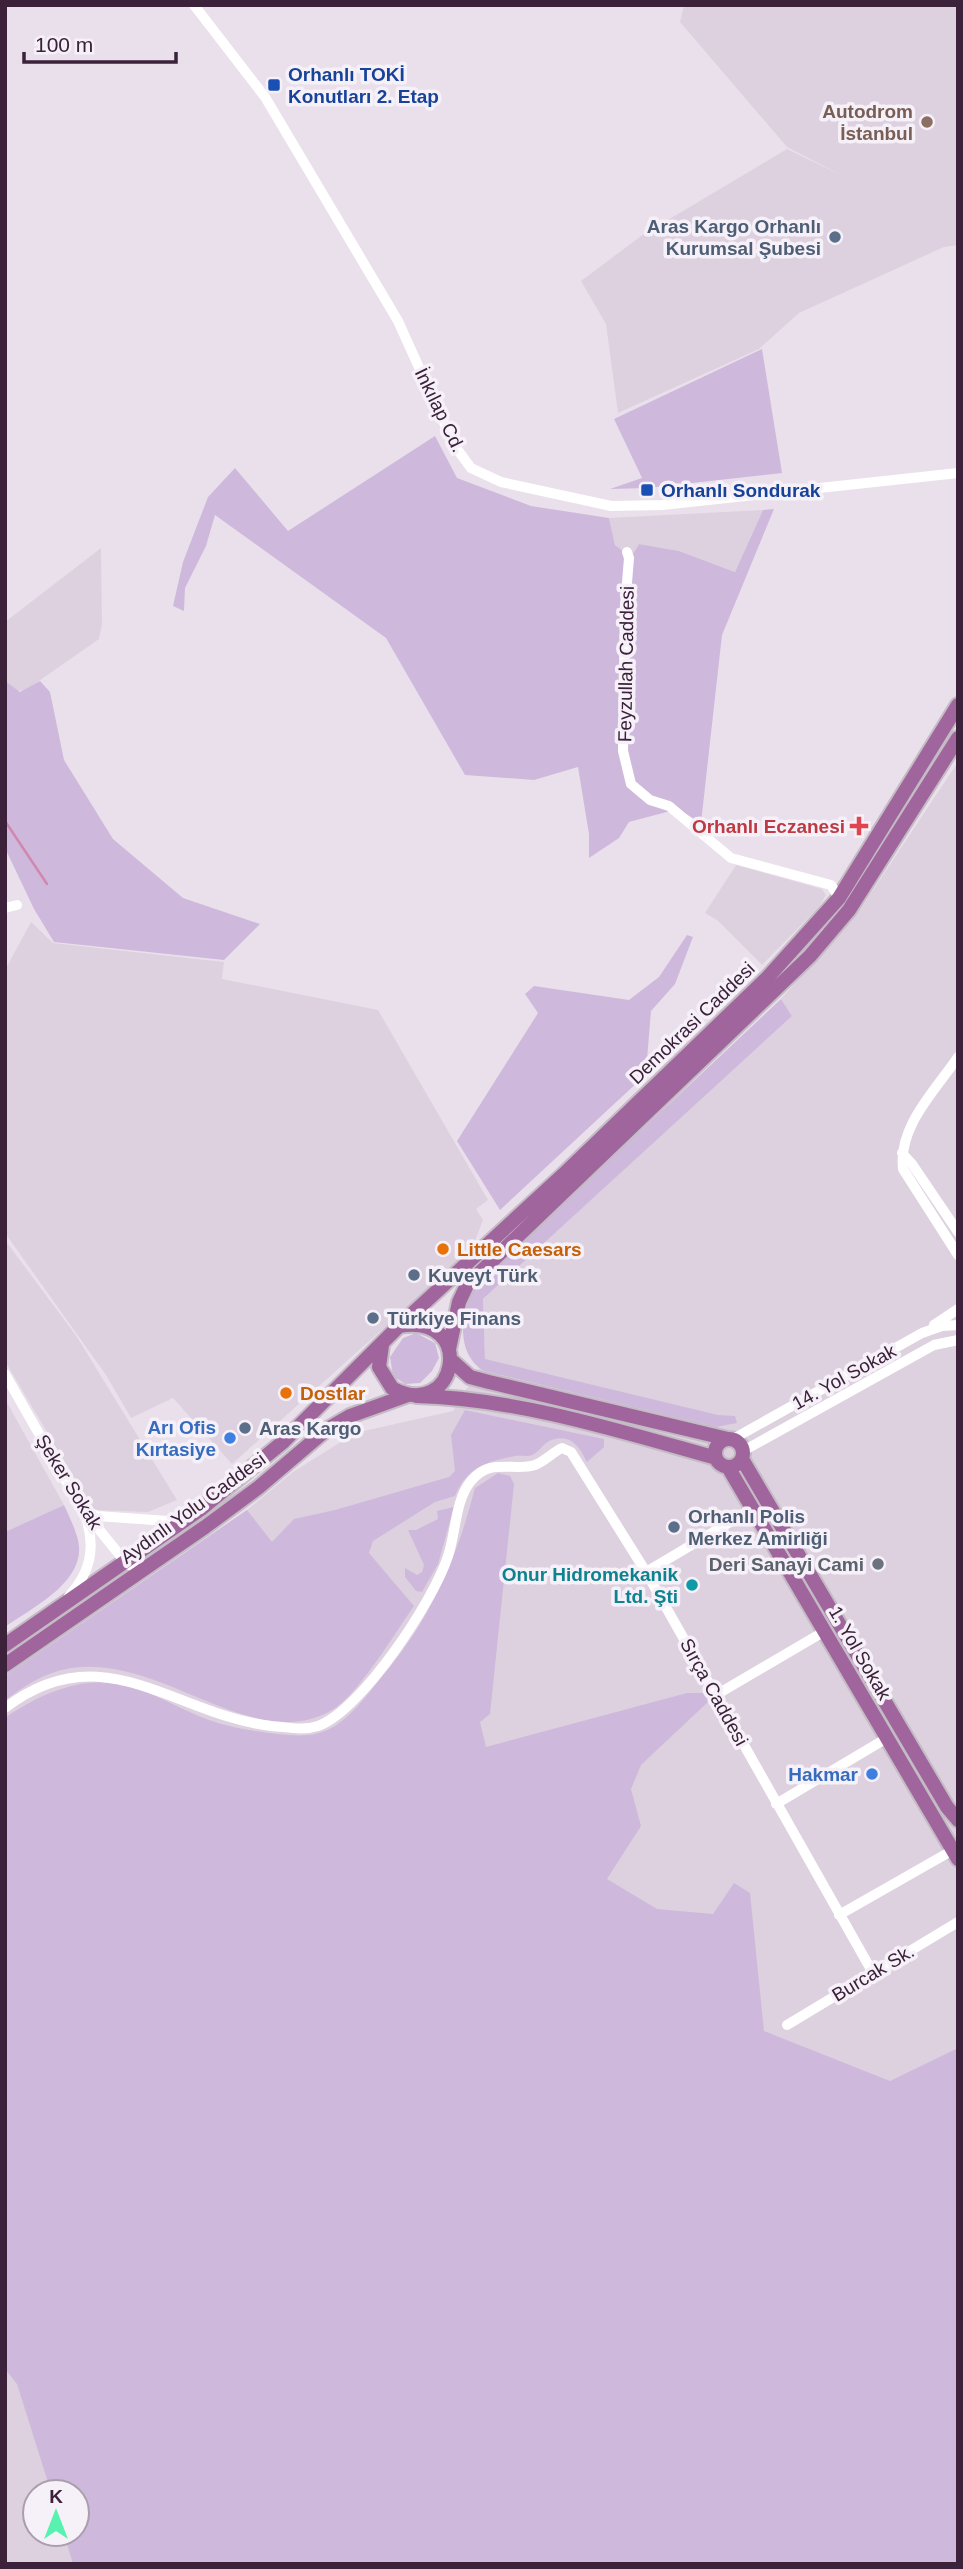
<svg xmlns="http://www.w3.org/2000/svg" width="963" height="2569" font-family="Arial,sans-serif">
	<rect width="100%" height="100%" fill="#eae0eb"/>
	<!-- built -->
	<path fill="#ddd1df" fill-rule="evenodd" d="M684,5h274v240l-14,2 -145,66 -40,36 -141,64 -12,-89 -25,-43 60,-45 146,-87 56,27 -56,-29 -107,-125z
		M763,510l-28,62 -56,-21 -40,-7 -8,13 -16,-12 -6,-27z
		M101,548l1,76 -3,15 -73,51 -11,1 -10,-10v-59z
		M958,762v1802h-953v-885l242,-169 46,-38 62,-39 98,-22 32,-52 -2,-60 309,-283 -11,-17 80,-91zM35,2492h42v42h-42z
		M736,865l86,24 4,6 -8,13 -56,57 -45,-45 -12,-7z
		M31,922l22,21 171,19 -2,17 156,31 110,190 -12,9 7,11 -11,29 -240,215 -59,-66 -42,20 -25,-43 -101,-142v-263z
		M5,1240l72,97 100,163 -29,12 -55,-2 -88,-149z
		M5,1399l59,106 -59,27z"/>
	<!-- green -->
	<path fill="#ceb9dc" d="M762,349l20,124 -135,15 -37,1 32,-11 -28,-59z
		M435,436l22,42 74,28 78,12 6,27 16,12 8,-13 40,7 56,21 28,-62 11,-1 -52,126 -21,188 -23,-14 -49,13 -10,16 -30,20v-24l-11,-67 -44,13 -69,-5 -79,-137 -171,-123 -9,31 -21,42 -1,23 -11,-5 10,-44 25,-65 27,-29 53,63z
		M5,681l15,11 20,-11 10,11 14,68 49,79 70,59 77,26 -36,36 -170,-18 -20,-33 -29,-61z
		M687,935l6,2 -18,47 -24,27 -4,49 7,7 -154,143 -43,-69 81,-128 -13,-19 9,-8 95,14 30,-23z
		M781,999l11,17 -309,283 2,60 233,56 17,1 2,7 -21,4 -232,-56c-28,-17 -23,-54 -14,-80z
		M416,1333l19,10 4,15 -7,13 -12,12 -15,1 -12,-8 -3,-19 13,-19z
		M465,1410l139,29v8l-17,15c-8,-16 -17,-30 -38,-21 -6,3 -11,12 -17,14 -4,2 -12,0 -17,1 -29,6 -48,11 -60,40l-20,6 -62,39 -4,12 45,53c-19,27 -56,89 -82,104 -86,51 -190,-80 -290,-33 -13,6 -25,15 -37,23v-24l242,-166 25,32 22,-23 41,-9 114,-33 6,-6 -4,-36z
		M498,1473l12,3 4,8 -24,230 -10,8 6,25 201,-54h17l4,9 -67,63 -10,24 10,37 -34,53 50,30 56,5 21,-31 16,10 14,138 126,50 68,-33v516h-885l-9,-30h13v-42h-26l-34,-108 -12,-15v-651c34,-24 78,-43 120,-33 29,7 56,25 84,35 22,8 45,11 68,14 22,2 41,4 61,-10 18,-13 33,-34 47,-51 46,-55 72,-115 90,-185z
		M64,1505c5,11 11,23 14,35 10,41 -46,68 -73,87v-95z
		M454,1507l-16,57 -16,28 -6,-1 -11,-14v-9l12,7 5,-3 2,-7 -16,-35h8l22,-11 -1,-8z"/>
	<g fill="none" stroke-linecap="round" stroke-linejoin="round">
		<!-- stream -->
		<path stroke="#d088ae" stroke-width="2.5" d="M5,821l42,63"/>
		<!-- major casing -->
		<g stroke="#c4bcc4" stroke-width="18">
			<path id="major" d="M382,1345l-3,22 13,21c65,36 86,-76 7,-62
				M449,1349l10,-47 8,-17 343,-329 39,-46 109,-172
				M451,1360l19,17 19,5 239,57
				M416,1396c99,2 204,35 300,62
				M715 1453a14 14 0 1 1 28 0a14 14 0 1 1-28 0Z
				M742,1459l205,348 11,13
				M728,1467l230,392
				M5,1645l196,-136 82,-67 116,-116 165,-152 204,-197 71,-79 119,-193
				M5,1665l200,-138 54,-40 67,-57 24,-14 58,-21"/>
		</g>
		<!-- minor -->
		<path stroke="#fff" stroke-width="10" d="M194,5l71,92 133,224 56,124 17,23 30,14 110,24 51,-1 296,-32
			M627,552l2,6 -4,49 -2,144 8,33 19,16 19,6 62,52 100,27 8,13
			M5,908l12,-3
			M958,1057c-23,34 -60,69 -55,112l55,86
			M902,1153l10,11 46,68
			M934,1325l24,-16
			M5,1374l75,132 47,58 10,4 10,-2
			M733,1439l189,-106 20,-7 16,-1
			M743,1451l191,-106 24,-5
			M85,1510l12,6 85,6
			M646,1572l106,-63
			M69,1596c21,-23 27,-47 17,-78
			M716,1695l109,-64
			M5,1708c98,-75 168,6 266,18 16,1 31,5 47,0 44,-16 116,-126 130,-170 8,-23 7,-56 23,-75 20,-24 42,-9 64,-16 10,-4 18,-13 27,-17l9,4 75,120 227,401
			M776,1804l111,-66
			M839,1915l114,-65
			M787,2025l171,-103"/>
		<!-- major -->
		<use href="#major" stroke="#a0659d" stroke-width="14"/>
	</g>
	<!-- markers -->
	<g fill="#1a4fb4" stroke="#f6f1f8" stroke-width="2.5">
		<rect x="267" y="78" width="14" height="14" rx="3.5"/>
		<rect x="640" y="483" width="14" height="14" rx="3.5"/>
	</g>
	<circle fill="#8d6e63" stroke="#f6f1f8" stroke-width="2.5" cx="927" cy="122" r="7"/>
	<g fill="#5c6f8a" stroke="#f6f1f8" stroke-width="2.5">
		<circle cx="835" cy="237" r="7"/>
		<circle cx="414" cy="1275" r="7"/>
		<circle cx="373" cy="1318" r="7"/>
		<circle cx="245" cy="1428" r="7"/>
		<circle cx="674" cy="1527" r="7"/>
	</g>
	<path fill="#e0444e" stroke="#f6f1f8" stroke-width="2.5" d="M855.5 815.5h7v7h7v7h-7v7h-7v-7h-7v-7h7z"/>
	<g fill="#e8710a" stroke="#f6f1f8" stroke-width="2.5">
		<circle cx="443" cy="1249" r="7"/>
		<circle cx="286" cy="1393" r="7"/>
	</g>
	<g fill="#3f7fe0" stroke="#f6f1f8" stroke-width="2.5">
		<circle cx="230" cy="1438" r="7"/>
		<circle cx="872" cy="1774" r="7"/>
	</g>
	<circle fill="#6b7280" stroke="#f6f1f8" stroke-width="2.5" cx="878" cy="1564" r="7"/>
	<circle fill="#0f9aa8" stroke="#f6f1f8" stroke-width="2.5" cx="692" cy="1585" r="7"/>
	<g text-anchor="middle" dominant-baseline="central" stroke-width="7" stroke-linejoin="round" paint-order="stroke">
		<!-- transit labels -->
		<g font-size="19" font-weight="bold" fill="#164399" stroke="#f6f1f8" text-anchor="start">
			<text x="288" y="74">Orhanlı TOKİ<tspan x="288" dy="22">Konutları 2. Etap</tspan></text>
			<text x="661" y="490">Orhanlı Sondurak</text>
		</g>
		<!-- education labels -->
		<g font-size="19" font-weight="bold" fill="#785e54" stroke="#f6f1f8" text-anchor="end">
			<text x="913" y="111">Autodrom<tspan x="913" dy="22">İstanbul</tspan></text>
		</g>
		<!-- service labels -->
		<g font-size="19" font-weight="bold" fill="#4e5e75" stroke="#f6f1f8" text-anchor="start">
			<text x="821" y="226" text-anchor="end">Aras Kargo Orhanlı<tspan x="821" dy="22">Kurumsal Şubesi</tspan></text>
			<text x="428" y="1275">Kuveyt Türk</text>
			<text x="387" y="1318">Türkiye Finans</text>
			<text x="259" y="1428">Aras Kargo</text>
			<text x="688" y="1516">Orhanlı Polis<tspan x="688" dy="22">Merkez Amirliği</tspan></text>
		</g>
		<!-- street labels -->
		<g font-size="19" fill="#3b213a" stroke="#f6f1f8">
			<text transform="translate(440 410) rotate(64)">İnkılap Cd.</text>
			<text transform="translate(626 664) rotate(-89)">Feyzullah Caddesi</text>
			<text transform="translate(692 1023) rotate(-44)">Demokrasi Caddesi</text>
			<text transform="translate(844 1377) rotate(-29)">14. Yol Sokak</text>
			<text transform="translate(69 1482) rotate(58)">Şeker Sokak</text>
			<text transform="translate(193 1508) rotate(-36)">Aydınlı Yolu Caddesi</text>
			<text transform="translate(860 1653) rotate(60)">1. Yol Sokak</text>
			<text transform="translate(714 1692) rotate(61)">Sırça Caddesi</text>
			<text transform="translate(873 1973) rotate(-31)">Burcak Sk.</text>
		</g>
		<!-- health labels -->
		<g font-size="19" font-weight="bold" fill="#be3a42" stroke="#f6f1f8" text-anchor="end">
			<text x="845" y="826">Orhanlı Eczanesi</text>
		</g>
		<!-- food labels -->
		<g font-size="19" font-weight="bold" fill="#c56008" stroke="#f6f1f8" text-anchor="start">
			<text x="457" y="1249">Little Caesars</text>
			<text x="300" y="1393">Dostlar</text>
		</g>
		<!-- shop labels -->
		<g font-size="19" font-weight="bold" fill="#366cbe" stroke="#f6f1f8" text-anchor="end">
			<text x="216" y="1427">Arı Ofis<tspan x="216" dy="22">Kırtasiye</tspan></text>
			<text x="858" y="1774">Hakmar</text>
		</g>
		<!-- worship labels -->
		<g font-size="19" font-weight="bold" fill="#5b616d" stroke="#f6f1f8" text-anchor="end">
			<text x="864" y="1564">Deri Sanayi Cami</text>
		</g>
		<!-- culture labels -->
		<g font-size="19" font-weight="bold" fill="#0d838f" stroke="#f6f1f8" text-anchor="end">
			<text x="678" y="1574">Onur Hidromekanik<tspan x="678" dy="22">Ltd. Şti</tspan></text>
		</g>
	</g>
	<!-- border -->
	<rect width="963" height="2569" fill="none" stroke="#3b213a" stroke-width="14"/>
	<!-- north arrow -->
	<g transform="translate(56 2513)"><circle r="33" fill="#f6f1f8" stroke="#ab9eac" stroke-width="2"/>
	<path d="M0-5L12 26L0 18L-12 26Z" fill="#58f1af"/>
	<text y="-10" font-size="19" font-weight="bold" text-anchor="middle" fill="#3b213a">K</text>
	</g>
	<!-- scale -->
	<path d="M24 52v10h152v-10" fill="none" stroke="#3b213a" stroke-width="3.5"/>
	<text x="35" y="52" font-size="21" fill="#3b213a" stroke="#f6f1f8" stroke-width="5" paint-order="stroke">100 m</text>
</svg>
